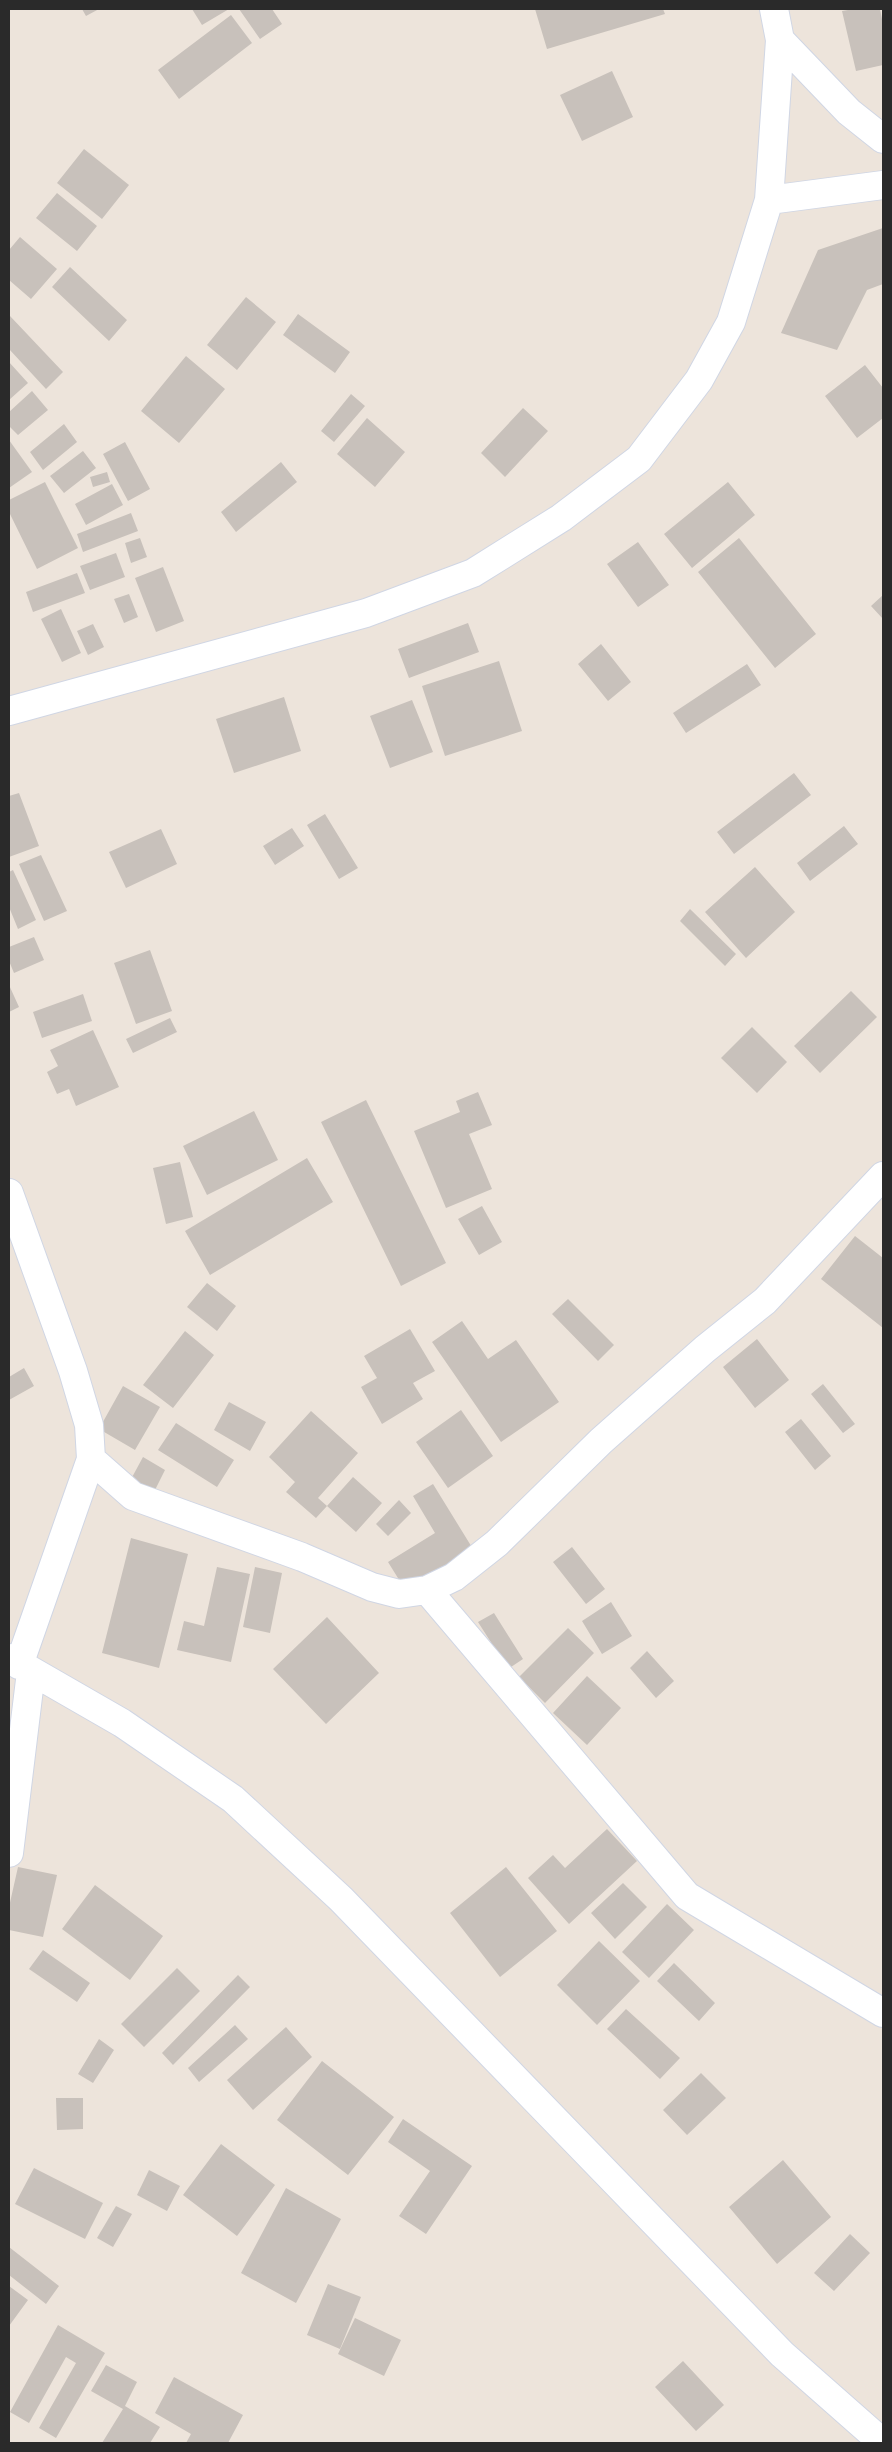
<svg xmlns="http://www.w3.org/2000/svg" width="892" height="2452" font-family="Montserrat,sans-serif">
	<rect width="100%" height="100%" fill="#ede4db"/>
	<!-- building -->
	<path fill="#c8c1bb" d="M82,9h17l-13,7z
		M192,9h37l-27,16z
		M239,9h33l10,15 -22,15z
		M535,9h128l2,5 -118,35z
		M854,9h26l3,15v41l-27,6 -14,-60z
		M231,15l21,28 -73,56 -21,-29z
		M612,71l21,46 -51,24 -22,-46z
		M84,149l45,36 -27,34 -45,-36z
		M57,193l40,33 -20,25 -41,-33z
		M883,228v56l-16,6 -30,60 -56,-17 37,-83z
		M20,237l37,32 -26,30 -22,-19v-30z
		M70,267l57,53 -18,21 -57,-54z
		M246,297l30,25 -39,48 -30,-25z
		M298,314l52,38 -15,21 -52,-38z
		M10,316l53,56 -17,17 -37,-40z
		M186,356l39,33 -46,54 -38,-32z
		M9,362l19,21 -19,17z
		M865,365l18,23v30l-26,20 -32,-42z
		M32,391l16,19 -30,25 -9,-9v-14z
		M351,394l14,12 -31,36 -13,-11z
		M523,408l25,23 -43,46 -24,-24z
		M367,418l38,34 -30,35 -38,-33z
		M64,424l13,18 -34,28 -13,-18z
		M9,440l23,32 -23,16z
		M125,442l25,47 -22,12 -25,-47z
		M83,451l13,17 -32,25 -14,-17z
		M281,462l16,20 -61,50 -15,-20z
		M107,472l3,10 -17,5 -3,-10z
		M45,482l33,66 -41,21 -28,-57v-12z
		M728,482l27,33 -63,53 -28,-34z
		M112,484l11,21 -37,20 -11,-21z
		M131,513l7,18 -55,21 -6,-18z
		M140,538l7,19 -16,6 -6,-20z
		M739,538l77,96 -41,34 -77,-96z
		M638,542l31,43 -31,22 -31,-43z
		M116,553l9,24 -35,13 -10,-24z
		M163,567l21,54 -28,11 -21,-54z
		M77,573l8,20 -52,19 -7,-20z
		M129,594l9,23 -14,6 -10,-24z
		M883,595v24l-12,-13z
		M61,609l20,44 -19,9 -21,-43z
		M468,623l11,29 -70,26 -11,-29z
		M93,624l11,23 -16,8 -11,-24z
		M601,644l30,38 -23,19 -30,-37z
		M499,661l23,70 -77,25 -23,-70z
		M747,664l14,21 -75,48 -13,-20z
		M284,697l17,54 -67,22 -18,-54z
		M412,700l21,52 -43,16 -20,-52z
		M794,773l17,22 -77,59 -17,-22z
		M19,793l20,53 -30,11v-61z
		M325,814l33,54 -19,11 -32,-54z
		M844,826l14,18 -48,37 -13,-18z
		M292,828l12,18 -29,19 -12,-19z
		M161,829l16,35 -51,24 -17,-36z
		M41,855l26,56 -23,10 -25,-57z
		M755,867l40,45 -49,46 -41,-46z
		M13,870l23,50 -18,9 -9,-22v-35z
		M690,909l46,45 -11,12 -45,-45z
		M34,937l10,23 -30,13 -5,-12v-14z
		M150,950l22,61 -36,13 -22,-61z
		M9,985l10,22 -10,5z
		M851,991l26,26 -57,56 -26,-27z
		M83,994l9,27 -50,17 -9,-26z
		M170,1018l7,14 -44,21 -7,-14z
		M752,1027l35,35 -30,31 -36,-35z
		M93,1030l26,57 -43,19 -7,-17 -12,5 -10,-22 11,-6 -8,-16z
		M478,1092l14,33 -23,9 23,55 -46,19 -32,-77 46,-19 -4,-11z
		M366,1100l80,163 -45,23 -80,-164z
		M254,1111l24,49 -71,35 -24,-49z
		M307,1158l26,44 -123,73 -25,-44z
		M180,1162l13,55 -27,7 -13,-56z
		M482,1206l20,36 -23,13 -21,-36z
		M855,1236l28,22v70l-62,-49z
		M207,1283l29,23 -19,25 -30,-24z
		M568,1299l46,46 -16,16 -46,-47z
		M462,1321l26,38 28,-19 43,62 -58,40 -69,-100z
		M410,1329l25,42 -22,12 10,16 -41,25 -21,-37 16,-9 -13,-22z
		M185,1331l29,24 -41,53 -30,-23z
		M757,1339l32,41 -34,28 -32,-41z
		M24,1368l10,18 -25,14v-23z
		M823,1384l32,40 -12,9 -32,-39z
		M123,1386l37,21 -25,43 -36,-21z
		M229,1402l37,20 -16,29 -36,-21z
		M461,1410l32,46 -45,32 -32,-46z
		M311,1411l47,42 -40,45 9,8 -11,12 -30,-26 9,-10 -26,-25z
		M801,1419l30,37 -16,14 -30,-38z
		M176,1423l58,37 -17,27 -59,-37z
		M143,1457l22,13 -12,24 -23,-13z
		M353,1477l29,26 -26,29 -29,-26z
		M433,1484l40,65 -67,42 -18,-29 47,-29 -22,-37z
		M399,1500l12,13 -23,23 -12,-12z
		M131,1538l57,16 -29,114 -57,-15z
		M572,1547l33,42 -19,15 -33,-42z
		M217,1567l33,7 -19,88 -54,-12 7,-29 20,5z
		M255,1567l27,6 -12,60 -27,-6z
		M611,1602l21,34 -30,18 -20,-33z
		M494,1613l29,46 -15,10 -30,-47z
		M327,1617l52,56 -53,51 -53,-55z
		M568,1628l26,25 -49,50 -26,-26z
		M647,1651l27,30 -18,17 -26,-30z
		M587,1676l34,32 -34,37 -34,-32z
		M607,1829l30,32 -68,63 -41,-46 25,-23 12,13z
		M18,1867l39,8 -14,62 -34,-7v-23z
		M506,1867l51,64 -57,46 -50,-64z
		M623,1883l24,24 -32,32 -24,-26z
		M95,1885l68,51 -33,44 -68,-51z
		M667,1904l27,26 -45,48 -27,-26z
		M599,1941l41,40 -43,44 -40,-40z
		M43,1950l47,33 -13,19 -48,-33z
		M674,1963l41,40 -16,18 -42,-40z
		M177,1968l23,23 -56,56 -23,-23z
		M238,1975l12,12 -77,78 -11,-12z
		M626,2009l54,49 -20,21 -53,-50z
		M235,2025l13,14 -49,43 -11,-14z
		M286,2027l26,30 -59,53 -26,-30z
		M99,2039l15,11 -21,33 -15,-9z
		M322,2061l72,56 -46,58 -71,-55z
		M701,2073l25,25 -39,37 -24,-25z
		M56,2098h27v31l-26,1z
		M403,2119l69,47 -46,68 -27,-18 31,-45 -42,-29z
		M221,2144l54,41 -38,51 -54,-41z
		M783,2160l48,57 -54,47 -48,-57z
		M34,2168l69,35 -18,36 -70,-35z
		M149,2170l31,16 -13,25 -30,-16z
		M286,2188l55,31 -45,84 -55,-30z
		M116,2206l16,8 -19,33 -16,-9z
		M850,2234l20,19 -36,38 -20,-18z
		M9,2247l50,39 -13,18 -37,-29z
		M328,2284l33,13 -21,52 -33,-14z
		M9,2286l19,14 -19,26z
		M355,2318l46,22 -17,36 -46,-22z
		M58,2325l47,28 -49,85 -17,-10 37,-65 -10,-6 -37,66 -19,-11z
		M683,2361l41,44 -28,26 -41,-44z
		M106,2365l31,17 -12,24 35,21 -10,16h-48l21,-34 -32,-18z
		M174,2377l69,38 -15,28h-42l5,-9 -36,-21z"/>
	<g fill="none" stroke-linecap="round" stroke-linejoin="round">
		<!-- minor casing -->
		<g stroke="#d0d6e4" stroke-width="30">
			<path id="minor" d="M780,40l69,72 34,27
				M769,200l114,-15
				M9,711l357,-98 107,-40 88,-55 78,-59 60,-79 32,-58 38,-122 11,-160 -6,-31
				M9,1193l64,178 16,54 2,34 42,37 169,61 70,30 27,7 28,-4 27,-13 43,-34 104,-102 104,-92 60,-48 118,-125
				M427,1590l260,306 196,117
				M9,1658l113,65 111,76 108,100 441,455 101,89
				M19,1665l72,-206
				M9,1853l22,-181"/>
		</g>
		<!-- minor -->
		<use href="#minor" stroke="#fff" stroke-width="28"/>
	</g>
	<!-- border -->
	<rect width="892" height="2452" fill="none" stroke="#2a2a2a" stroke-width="20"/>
</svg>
